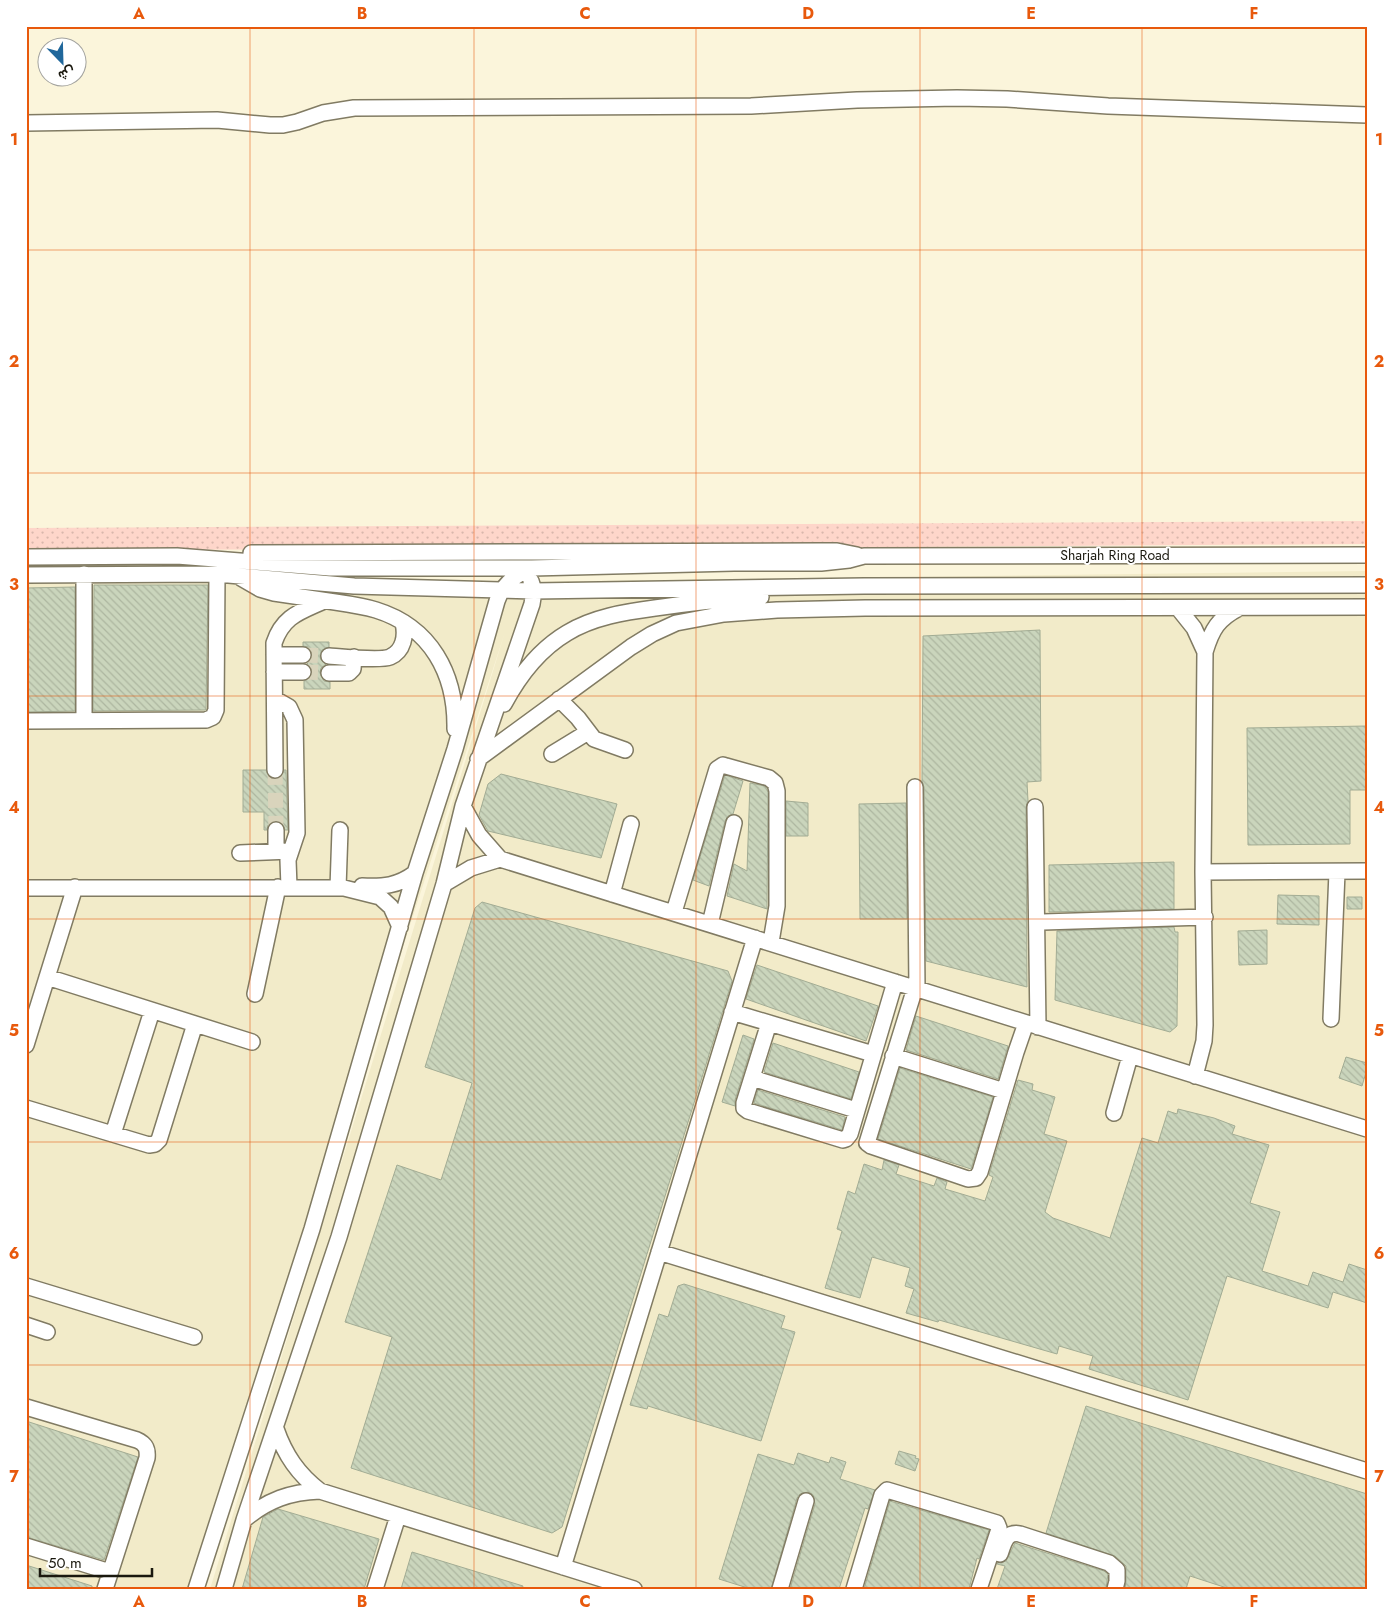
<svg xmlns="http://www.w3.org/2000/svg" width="1393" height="1615" font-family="Jost,Vazirmatn,sans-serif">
	<defs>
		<pattern id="grass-dots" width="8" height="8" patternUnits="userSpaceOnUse" patternTransform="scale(1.25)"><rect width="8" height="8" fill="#fed6ca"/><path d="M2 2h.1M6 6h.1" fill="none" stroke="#d9b7ac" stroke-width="1.8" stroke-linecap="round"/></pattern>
		<pattern id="building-back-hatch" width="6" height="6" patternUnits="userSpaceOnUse" patternTransform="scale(1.25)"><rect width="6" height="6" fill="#cad5bc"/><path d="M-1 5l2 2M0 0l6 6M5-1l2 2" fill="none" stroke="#adb6a0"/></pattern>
	</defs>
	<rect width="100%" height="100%" fill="#fbf5db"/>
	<!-- built -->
	<path fill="#f2ebc9" d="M1367,571v1018h-1157l295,-957 -310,957h-169v-1005l496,-2z"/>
	<!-- grass -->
	<path fill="url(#grass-dots)" d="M1367,521v23l-774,5 -567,1v-22z"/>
	<!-- building -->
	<path fill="url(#building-back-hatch)" stroke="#a2ac94" d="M94,585h114l-2,125 -113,1z
		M75,587v124l-49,1v-124z
		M1040,630l1,151 -14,1 1,19 -2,6 1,180 -101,-26 -2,-174 -2,-6 1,-145z
		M303,642h26v5l-7,3 -2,5 1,5 5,4 -5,4 -1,5 4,8 6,1v7h-26v-8l7,-4 1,-5 -1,-5 -4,-3 4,-4 1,-5 -4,-8 -5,-1z
		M1367,726v64h-17v54l-102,1 -1,-117z
		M243,770h23l4,8 6,1 4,-1 4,-8h2l2,60h-3l-4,-8 -5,-1 -8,4 -1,5h-3v-18h-21z
		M501,774l116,30 -16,54 -113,-27 -9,-16 9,-31z
		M725,775l18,6 -10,33 -5,2 -3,5 -16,65 -16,-6z
		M750,783l15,3 3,6 -1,117 -40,-13 7,-32 13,7z
		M786,801l22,2v33h-22z
		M906,803l1,116h-47l-1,-115z
		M1174,862v47l-125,3v-47z
		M1278,895l41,1v29l-42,-1z
		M1347,897h15v12h-15z
		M482,902l246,69 4,10 -170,546 -10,6 -201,-65 41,-131 -47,-15 52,-157 44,15 31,-97 -47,-16 50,-159z
		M1174,927l1,5h3l-1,94 -7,6 -115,-32 2,-69z
		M1267,930v34l-28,1 -1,-34z
		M757,965l121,41 -12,35 -120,-42z
		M916,1016l92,30 -10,33 -92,-29z
		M743,1035l11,4 -19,61v6l-13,-4z
		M773,1043l86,29 -8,27 -87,-27z
		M1346,1057l21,6v6l-5,17 -23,-8z
		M900,1068l93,29 -22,72 -93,-30z
		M1018,1080l15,4 -1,6 23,7 -11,37 23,7 -22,71 8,6 57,20 32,-100 16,5 10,-32 9,3 1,-5 36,9 21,8 -3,8 37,11 -19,58 30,9 -18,59 46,15 5,-14 30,10 6,-18 18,6v33l-34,-11 -5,16 -101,-32 -39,124 -99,-31 4,-13 -34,-10 -2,8 -118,-34 -1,2 -32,-9 8,-24 -9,-3 5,-18 -38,-11 -12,41 -35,-10 17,-57 -5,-2 11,-38 7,3 9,-30 18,6 2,-10 15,5 -3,9 38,12 3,-8 10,4 -2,7 40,12 8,-24 -4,-2z
		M758,1090l87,27 -3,13 -88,-27z
		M684,1284l101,32 -4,12 14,4 -34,109 -113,-35 -1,3 -17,-4 29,-91 9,3 10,-31z
		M1086,1406l281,88v95h-137l-40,-13 -4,13h-61l1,-8v-15l-11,-10 -69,-23z
		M26,1421l112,36 -34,103 -78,-23z
		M899,1451l17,5 -1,2 4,1 -4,12 -20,-7z
		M798,1453l31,10 2,-6 15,5 -6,17 35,11 -7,19 -3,-1 -26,81h-49l25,-85 -2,-9 -5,-3 -8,2 -3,4 -26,91h-20l-32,-10 39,-125 36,11z
		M890,1501l99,29 -10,29 -2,-1 -8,31h-105z
		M278,1509l101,30 -15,50h-122l21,-72z
		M1015,1543l89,28 4,3 -2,15h-109l8,-23 -8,-2 1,-1 8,-2z
		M412,1552l111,34 -1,3h-121z
		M26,1565l66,21v3h-66z"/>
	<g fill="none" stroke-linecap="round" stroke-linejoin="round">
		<!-- minor-tunnel -->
		<path stroke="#d9d4bc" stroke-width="15" stroke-dasharray="15 8" stroke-linecap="butt" d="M303,655l26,1
			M303,672l26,1
			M275,770l1,60"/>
		<!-- minor casing -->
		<g stroke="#817b63" stroke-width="18">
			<path id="minor" d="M26,123l191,-3 53,5h13l14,-3 26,-9 31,-5 397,-2 106,-6 100,-2 50,1 101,7 259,9
				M251,553l570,-2h16l20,4
				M26,557l151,-1 153,12h202l202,-5h87l28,-3 15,-4 503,-1
				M84,574v147
				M26,575l191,-1 137,12 180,5 330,-5 503,-1
				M241,578l19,11 14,4c20,3 40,6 61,9 14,2 28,4 41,8 55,17 80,64 79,119
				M1178,608l16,20 11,24
				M274,655h29
				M329,656c13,1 51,5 61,1 14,-6 16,-22 13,-34
				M274,672h29
				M329,673h20l4,-4 1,-12
				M275,699l14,8 6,13 2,113 -9,27 1,27
				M559,699l19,19 16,21 31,11
				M504,704c15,-28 36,-55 63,-71 26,-16 58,-21 88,-25 35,-5 70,-9 106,-11
				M26,721l180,-1 7,-3 3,-7 1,-136
				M552,754l36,-22
				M478,759l153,-112 21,-13 24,-11 48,-9 53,-4 88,-2 502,-1
				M275,770l-1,-127c9,-27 26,-31 50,-42
				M915,787l2,202
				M463,806l16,29 21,24 867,270
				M1035,807l3,220
				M276,830v21
				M240,853l51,-2
				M1203,872l164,-1
				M444,884l27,-16 29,-9
				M362,886c21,1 36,0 53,-13
				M26,888h318l36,9 11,10 9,20
				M338,888l2,-58
				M612,894l19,-70
				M674,912l43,-143 6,-4 3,1 43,12 6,5 2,8v115l-6,36
				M1043,922l162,-5
				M710,924l24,-101
				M47,977l205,65
				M915,988l-48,155 4,3 97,33 8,-1 4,-6 36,-120 10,-29
				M255,994l23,-107
				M732,1012l141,42
				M1331,1019l6,-147
				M769,1023l-25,80v5l4,3 95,29 3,-1 4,-5 45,-152
				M26,1045l49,-158
				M893,1056l111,35
				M1195,1076l9,-35 1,-16 -2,-153 2,-220c7,-23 13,-33 34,-44
				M752,1078l104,32
				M26,1108l123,37 6,-1 4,-4 36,-116
				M1114,1113l16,-57
				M113,1134l39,-123
				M659,1252l708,219
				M26,1286l168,51
				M26,1325l21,7
				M26,1407l111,33c9,4 11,9 10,18l-42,131
				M276,1429c9,26 22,45 44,62
				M245,1519c23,-19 45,-27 75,-28l314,98
				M26,1546l84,26
				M1000,1554c4,-11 6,-23 20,-20l89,29 8,7v11l-2,8
				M563,1567l192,-629
				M196,1589l116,-360 103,-356 40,-124 42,-148c5,-16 18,-26 34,-33
				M224,1589l20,-69 95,-283 105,-353 19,-78 69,-202 2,-13 -3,-10
				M375,1589l23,-73
				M780,1589l26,-88
				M854,1589l28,-94 5,-5 110,33 2,5 -1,4 -19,57"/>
		</g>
		<!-- minor -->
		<use href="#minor" stroke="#fff" stroke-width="15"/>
	</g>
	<!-- grid -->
	<path fill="none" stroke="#e8590c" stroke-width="1" stroke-opacity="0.55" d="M250,26v1563M474,26v1563M696,26v1563M920,26v1563M1142,26v1563M26,250h1341M26,473h1341M26,696h1341M26,919h1341M26,1142h1341M26,1365h1341"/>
	<g text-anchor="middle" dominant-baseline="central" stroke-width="4" stroke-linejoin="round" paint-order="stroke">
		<!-- street labels -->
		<g font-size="14" fill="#1a180e" stroke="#fff">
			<text x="1115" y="555">Sharjah Ring Road</text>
		</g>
	</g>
	<!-- border -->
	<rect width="1393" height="1615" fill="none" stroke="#ffffff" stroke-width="55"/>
	<!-- north arrow -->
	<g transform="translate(62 62) rotate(157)"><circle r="24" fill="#ffffff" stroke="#a3a39f"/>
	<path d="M0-4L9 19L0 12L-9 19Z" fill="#20679b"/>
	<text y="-8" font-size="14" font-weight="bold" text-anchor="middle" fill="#1a180e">ش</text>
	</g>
	<!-- scale -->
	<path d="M40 1568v8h112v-8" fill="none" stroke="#1a180e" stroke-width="2.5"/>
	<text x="48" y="1568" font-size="15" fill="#1a180e" stroke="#ffffff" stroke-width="4" paint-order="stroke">50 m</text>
	<rect x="28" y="28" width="1338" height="1560" fill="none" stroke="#e8590c" stroke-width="2"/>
	<g font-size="16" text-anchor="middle" font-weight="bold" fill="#e8590c">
		<text x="139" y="19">A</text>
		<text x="362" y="19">B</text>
		<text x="585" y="19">C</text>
		<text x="808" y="19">D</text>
		<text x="1031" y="19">E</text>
		<text x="1254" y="19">F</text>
		<text x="14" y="145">1</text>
		<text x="1379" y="145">1</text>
		<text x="14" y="367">2</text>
		<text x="1379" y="367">2</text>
		<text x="14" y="590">3</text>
		<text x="1379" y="590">3</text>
		<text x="14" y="813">4</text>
		<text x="1379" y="813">4</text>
		<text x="14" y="1036">5</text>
		<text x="1379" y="1036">5</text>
		<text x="14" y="1259">6</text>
		<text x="1379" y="1259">6</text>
		<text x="14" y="1482">7</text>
		<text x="1379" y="1482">7</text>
		<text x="139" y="1607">A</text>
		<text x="362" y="1607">B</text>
		<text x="585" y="1607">C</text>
		<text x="808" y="1607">D</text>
		<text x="1031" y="1607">E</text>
		<text x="1254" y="1607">F</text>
	</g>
</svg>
